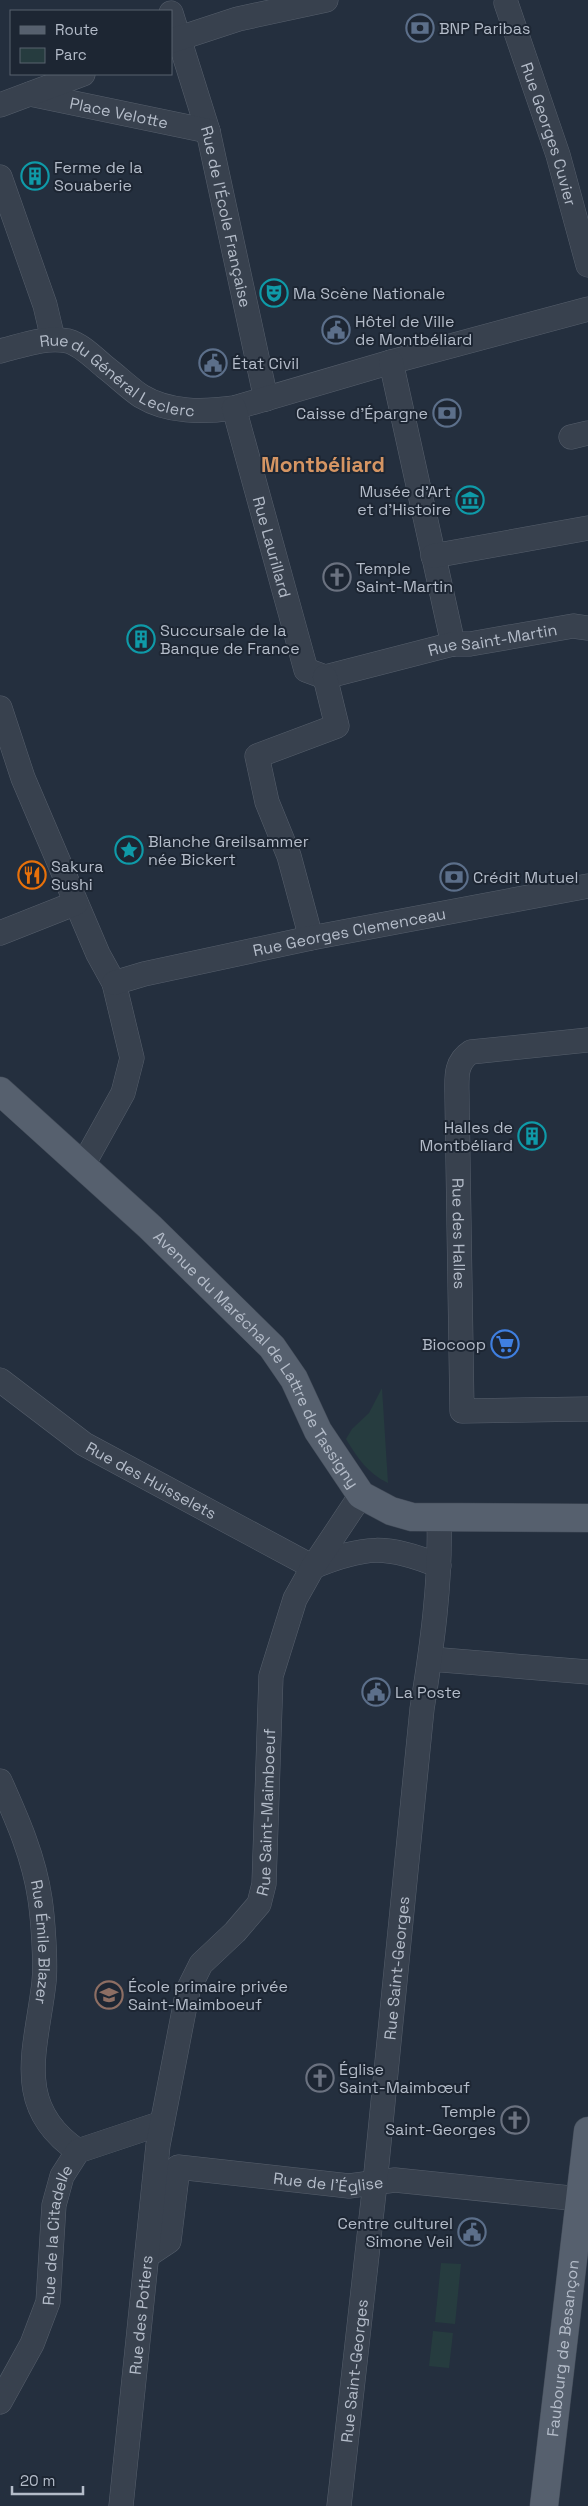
<svg xmlns="http://www.w3.org/2000/svg" width="588" height="2506" font-family="'Space Grotesk',sans-serif">
	<rect width="100%" height="100%" fill="#242f3e"/>
	<!-- green -->
	<path fill="#263c3f" d="M382,1388l6,95c-20,-9 -31,-26 -42,-44l6,-10 17,-16z
		M441,2263l20,1 -6,60 -20,-2z
		M433,2331l20,2 -4,35 -20,-2z"/>
	<g fill="none" stroke-linecap="round" stroke-linejoin="round">
		<!-- minor casing -->
		<g stroke="#565f6c" stroke-width="25">
			<g id="minor">
				<path id="s1" d="M506,3l52,152 30,110"/>
				<path id="s2" d="M171,13l37,118 58,268"/>
				<path d="M171,41l67,-22 88,-19"/>
				<path id="s3" d="M30,94l178,37"/>
				<path d="M0,105l83,-31"/>
				<path d="M0,177l45,128 8,34"/>
				<path id="s4" d="M0,351c21,-5 46,-15 68,-10 14,4 26,17 37,26 12,9 24,21 36,29 28,17 62,16 93,12l157,-46 197,-53"/>
				<path d="M391,362l62,282"/>
				<path id="s5" d="M234,408l72,262 19,7"/>
				<path d="M571,437l17,-4"/>
				<path d="M433,556l155,-28"/>
				<path id="s6" d="M325,677l128,-33h17l103,-18 15,2"/>
				<path d="M0,708l23,70 75,176 16,29 18,75 -9,35 -40,72"/>
				<path d="M0,933l76,-30"/>
				<path d="M311,938l-22,-82 -22,-54 -10,-46 80,-30 -12,-49"/>
				<path id="s7" d="M114,983l30,-9 167,-36 277,-52"/>
				<path id="s8" d="M588,1040l-117,12c-17,11 -14,27 -14,46l5,313 126,-2"/>
				<path id="s9" d="M0,1380l84,64 229,123"/>
				<path d="M313,1567c51,-21 74,-23 126,-1"/>
				<path d="M430,1659l158,13"/>
				<path id="s10" d="M0,1781c17,38 34,76 40,118 3,20 6,64 4,83 -7,65 -33,124 34,169"/>
				<path id="s11" d="M148,2255l21,-14 9,-74 171,19 46,-6 185,19"/>
				<path id="s12" d="M0,2402l32,-58 16,-42 6,-97 8,-29 16,-25 84,-28"/>
				<path id="s13" d="M121,2506l37,-361 30,-155 13,-26 34,-32 24,-28 5,-20 7,-208 24,-77 18,-32 48,-72"/>
				<path id="s14" d="M339,2506l36,-323 47,-474c10,-63 19,-127 17,-191"/>
			</g>
		</g>
		<!-- major casing -->
		<g stroke="#414a57" stroke-width="29">
			<g id="major">
				<path id="s15" d="M0,1091l150,136 122,120 22,32 24,52 43,64 30,16 21,6 176,1"/>
				<path id="s16" d="M544,2506l44,-375"/>
			</g>
		</g>
		<!-- minor -->
		<use href="#minor" stroke="#38414e" stroke-width="24"/>
		<!-- major -->
		<use href="#major" stroke="#56606e" stroke-width="28"/>
	</g>
	<!-- icons -->
	<defs>
		<g id="bank-ring" transform="scale(1.4375)"><circle r="9.5" fill="#1d2633" stroke="#5c6f8a" stroke-width="1.5"/><path d="M-6-4H6V4H-6ZM0-2.3a2.3 2.3 0 1 0 0 4.6a2.3 2.3 0 1 0 0-4.6Z" fill="#5c6f8a"/></g>
		<g id="building-ring" transform="scale(1.4375)"><circle r="9.5" fill="#1d2633" stroke="#0f9aa8" stroke-width="1.5"/><path d="M-4-6H4V6H1V3H-1V6H-4ZM-2.5-4.3h1.7v1.8h-1.7ZM.8-4.3h1.7v1.8H.8ZM-2.5-1h1.7V.8h-1.7ZM.8-1h1.7V.8H.8Z" fill="#0f9aa8"/></g>
		<g id="theatre-ring" transform="scale(1.4375)"><circle r="9.5" fill="#1d2633" stroke="#0f9aa8" stroke-width="1.5"/><path d="M-5-5.5Q0-4 5-5.5V0Q5 5 0 6Q-5 5-5 0ZM-3.3-2.5H-1v1.5H-3.3ZM1-2.5H3.3v1.5H1ZM-2.8 1Q0 5.5 2.8 1Z" fill="#0f9aa8"/></g>
		<g id="civic-ring" transform="scale(1.4375)"><circle r="9.5" fill="#1d2633" stroke="#5c6f8a" stroke-width="1.5"/><path d="M-.6-6.5H3V-4.5H.6V-3L4-1V1h2V6H-6V1h2V-1L-.6-3ZM-1.2 2.5V6h2.4V2.5Z" fill="#5c6f8a"/></g>
		<g id="museum-ring" transform="scale(1.4375)"><circle r="9.5" fill="#1d2633" stroke="#0f9aa8" stroke-width="1.5"/><path d="M0-6L6-3V-2H-6V-3ZM-5-1h2V3h-2ZM-1-1h2V3h-2ZM3-1h2V3H3ZM-6 4H6V6H-6Z" fill="#0f9aa8"/></g>
		<g id="church-ring" transform="scale(1.4375)"><circle r="9.5" fill="#1d2633" stroke="#6b7280" stroke-width="1.5"/><path d="M-1.2-6h2.4v3.5h3.3v2.4h-3.3V6h-2.4V-.1h-3.3v-2.4h3.3Z" fill="#6b7280"/></g>
		<g id="sight-ring" transform="scale(1.4375)"><circle r="9.5" fill="#1d2633" stroke="#0f9aa8" stroke-width="1.5"/><path d="M0-6L1.8-2.2L6-1.7L2.9 1.2L3.7 5.4L0 3.3L-3.7 5.4L-2.9 1.2L-6-1.7L-1.8-2.2Z" fill="#0f9aa8"/></g>
		<g id="restaurant-ring" transform="scale(1.4375)"><circle r="9.5" fill="#1d2633" stroke="#e8710a" stroke-width="1.5"/><path d="M-5-6h1v4h1v-4h1v4h1v-4h1v5L-1.5 .5V6h-2V.5L-5-1ZM5-6V6H3V1.5H1.5Q1.5-4 5-6Z" fill="#e8710a"/></g>
		<g id="supermarket-ring" transform="scale(1.4375)"><circle r="9.5" fill="#1d2633" stroke="#3f7fe0" stroke-width="1.5"/><path d="M-6-5.5h2.5l.6 2H6L4.5 2H-2.5L-4.4-4H-6ZM-1.5 3.2a1.3 1.3 0 1 0 .1 0ZM3 3.2a1.3 1.3 0 1 0 .1 0Z" fill="#3f7fe0"/></g>
		<g id="school-ring" transform="scale(1.4375)"><circle r="9.5" fill="#1d2633" stroke="#8d6e63" stroke-width="1.5"/><path d="M0-5L7-2L0 1L-7-2ZM-4 1L0 2.5L4 1V4Q0 6-4 4Z" fill="#8d6e63"/></g>
	</defs>
	<g fill-rule="evenodd">
		<use href="#bank-ring" x="420" y="28"/>
		<use href="#building-ring" x="35" y="176"/>
		<use href="#theatre-ring" x="274" y="293"/>
		<use href="#civic-ring" x="336" y="330"/>
		<use href="#civic-ring" x="213" y="363"/>
		<use href="#bank-ring" x="447" y="413"/>
		<use href="#museum-ring" x="470" y="500"/>
		<use href="#church-ring" x="337" y="577"/>
		<use href="#building-ring" x="141" y="639"/>
		<use href="#sight-ring" x="129" y="850"/>
		<use href="#restaurant-ring" x="32" y="875"/>
		<use href="#bank-ring" x="454" y="877"/>
		<use href="#building-ring" x="532" y="1136"/>
		<use href="#supermarket-ring" x="505" y="1344"/>
		<use href="#civic-ring" x="376" y="1692"/>
		<use href="#school-ring" x="109" y="1995"/>
		<use href="#church-ring" x="320" y="2078"/>
		<use href="#church-ring" x="515" y="2120"/>
		<use href="#civic-ring" x="472" y="2232"/>
	</g>
	<g text-anchor="middle" dominant-baseline="central" stroke-width="4" stroke-linejoin="round" paint-order="stroke">
		<!-- poi labels -->
		<g font-size="16" fill="#b4bcc9" stroke="#1d2633" text-anchor="start">
			<text x="439" y="28">BNP Paribas</text>
			<text x="54" y="167">Ferme de la<tspan x="54" dy="18">Souaberie</tspan></text>
			<text x="293" y="293">Ma Scène Nationale</text>
			<text x="355" y="321">Hôtel de Ville<tspan x="355" dy="18">de Montbéliard</tspan></text>
			<text x="232" y="363">État Civil</text>
			<text x="428" y="413" text-anchor="end">Caisse d'Épargne</text>
			<text x="451" y="491" text-anchor="end">Musée d'Art<tspan x="451" dy="18">et d'Histoire</tspan></text>
			<text x="356" y="568">Temple<tspan x="356" dy="18">Saint-Martin</tspan></text>
			<text x="160" y="630">Succursale de la<tspan x="160" dy="18">Banque de France</tspan></text>
			<text x="148" y="841">Blanche Greilsammer<tspan x="148" dy="18">née Bickert</tspan></text>
			<text x="51" y="866">Sakura<tspan x="51" dy="18">Sushi</tspan></text>
			<text x="473" y="877">Crédit Mutuel</text>
			<text x="513" y="1127" text-anchor="end">Halles de<tspan x="513" dy="18">Montbéliard</tspan></text>
			<text x="486" y="1344" text-anchor="end">Biocoop</text>
			<text x="395" y="1692">La Poste</text>
			<text x="128" y="1986">École primaire privée<tspan x="128" dy="18">Saint-Maimboeuf</tspan></text>
			<text x="339" y="2069">Église<tspan x="339" dy="18">Saint-Maimbœuf</tspan></text>
			<text x="496" y="2111" text-anchor="end">Temple<tspan x="496" dy="18">Saint-Georges</tspan></text>
			<text x="453" y="2223" text-anchor="end">Centre culturel<tspan x="453" dy="18">Simone Veil</tspan></text>
		</g>
		<!-- street labels -->
		<g font-size="16" fill="#b4bcc9" stroke="#1d2633">
			<text stroke="none"><textPath href="#s3" startOffset="91">Place Velotte</textPath></text>
			<text stroke="none"><textPath href="#s1" startOffset="138">Rue Georges Cuvier</textPath></text>
			<text stroke="none"><textPath href="#s2" startOffset="211">Rue de l'École Française</textPath></text>
			<text stroke="none"><textPath href="#s4" startOffset="129">Rue du Général Leclerc</textPath></text>
			<text stroke="none"><textPath href="#s5" startOffset="144">Rue Laurillard</textPath></text>
			<text stroke="none"><textPath href="#s6" startOffset="172">Rue Saint-Martin</textPath></text>
			<text stroke="none"><textPath href="#s7" startOffset="241">Rue Georges Clemenceau</textPath></text>
			<text stroke="none"><textPath href="#s8" startOffset="304">Rue des Halles</textPath></text>
			<text stroke="none"><textPath href="#s15" startOffset="374">Avenue du Maréchal de Lattre de Tassigny</textPath></text>
			<text stroke="none"><textPath href="#s9" startOffset="182">Rue des Huisselets</textPath></text>
			<text stroke="none"><textPath href="#s13" startOffset="726">Rue Saint-Maimboeuf</textPath></text>
			<text stroke="none"><textPath href="#s10" startOffset="168">Rue Émile Blazer</textPath></text>
			<text stroke="none"><textPath href="#s14" startOffset="541">Rue Saint-Georges</textPath></text>
			<text stroke="none"><textPath href="#s11" startOffset="251">Rue de l'Église</textPath></text>
			<text stroke="none"><textPath href="#s12" startOffset="179">Rue de la Citadelle</textPath></text>
			<text stroke="none"><textPath href="#s13" startOffset="192">Rue des Potiers</textPath></text>
			<text stroke="none"><textPath href="#s16" startOffset="159">Faubourg de Besançon</textPath></text>
			<text stroke="none"><textPath href="#s14" startOffset="136">Rue Saint-Georges</textPath></text>
		</g>
		<!-- district labels -->
		<g font-size="21" font-weight="bold" fill="#d59563" stroke="#1d2633">
			<text x="323" y="464">Montbéliard</text>
		</g>
	</g>
	<!-- legend -->
	<rect x="10" y="10" width="162" height="65" fill="#1d2633" stroke="#59626f"/>
	<rect x="20" y="26" width="25" height="8" fill="#56606e" stroke="#59626f"/>
	<text x="55" y="35" font-size="15" fill="#b4bcc9">Route</text>
	<rect x="20" y="48" width="25" height="15" fill="#263c3f" stroke="#59626f"/>
	<text x="55" y="60" font-size="15" fill="#b4bcc9">Parc</text>
	<!-- scale -->
	<path d="M12 2486v8h71v-8" fill="none" stroke="#b4bcc9" stroke-width="2.5"/>
	<text x="20" y="2486" font-size="15" fill="#b4bcc9" stroke="#1d2633" stroke-width="4" paint-order="stroke">20 m</text>
</svg>
